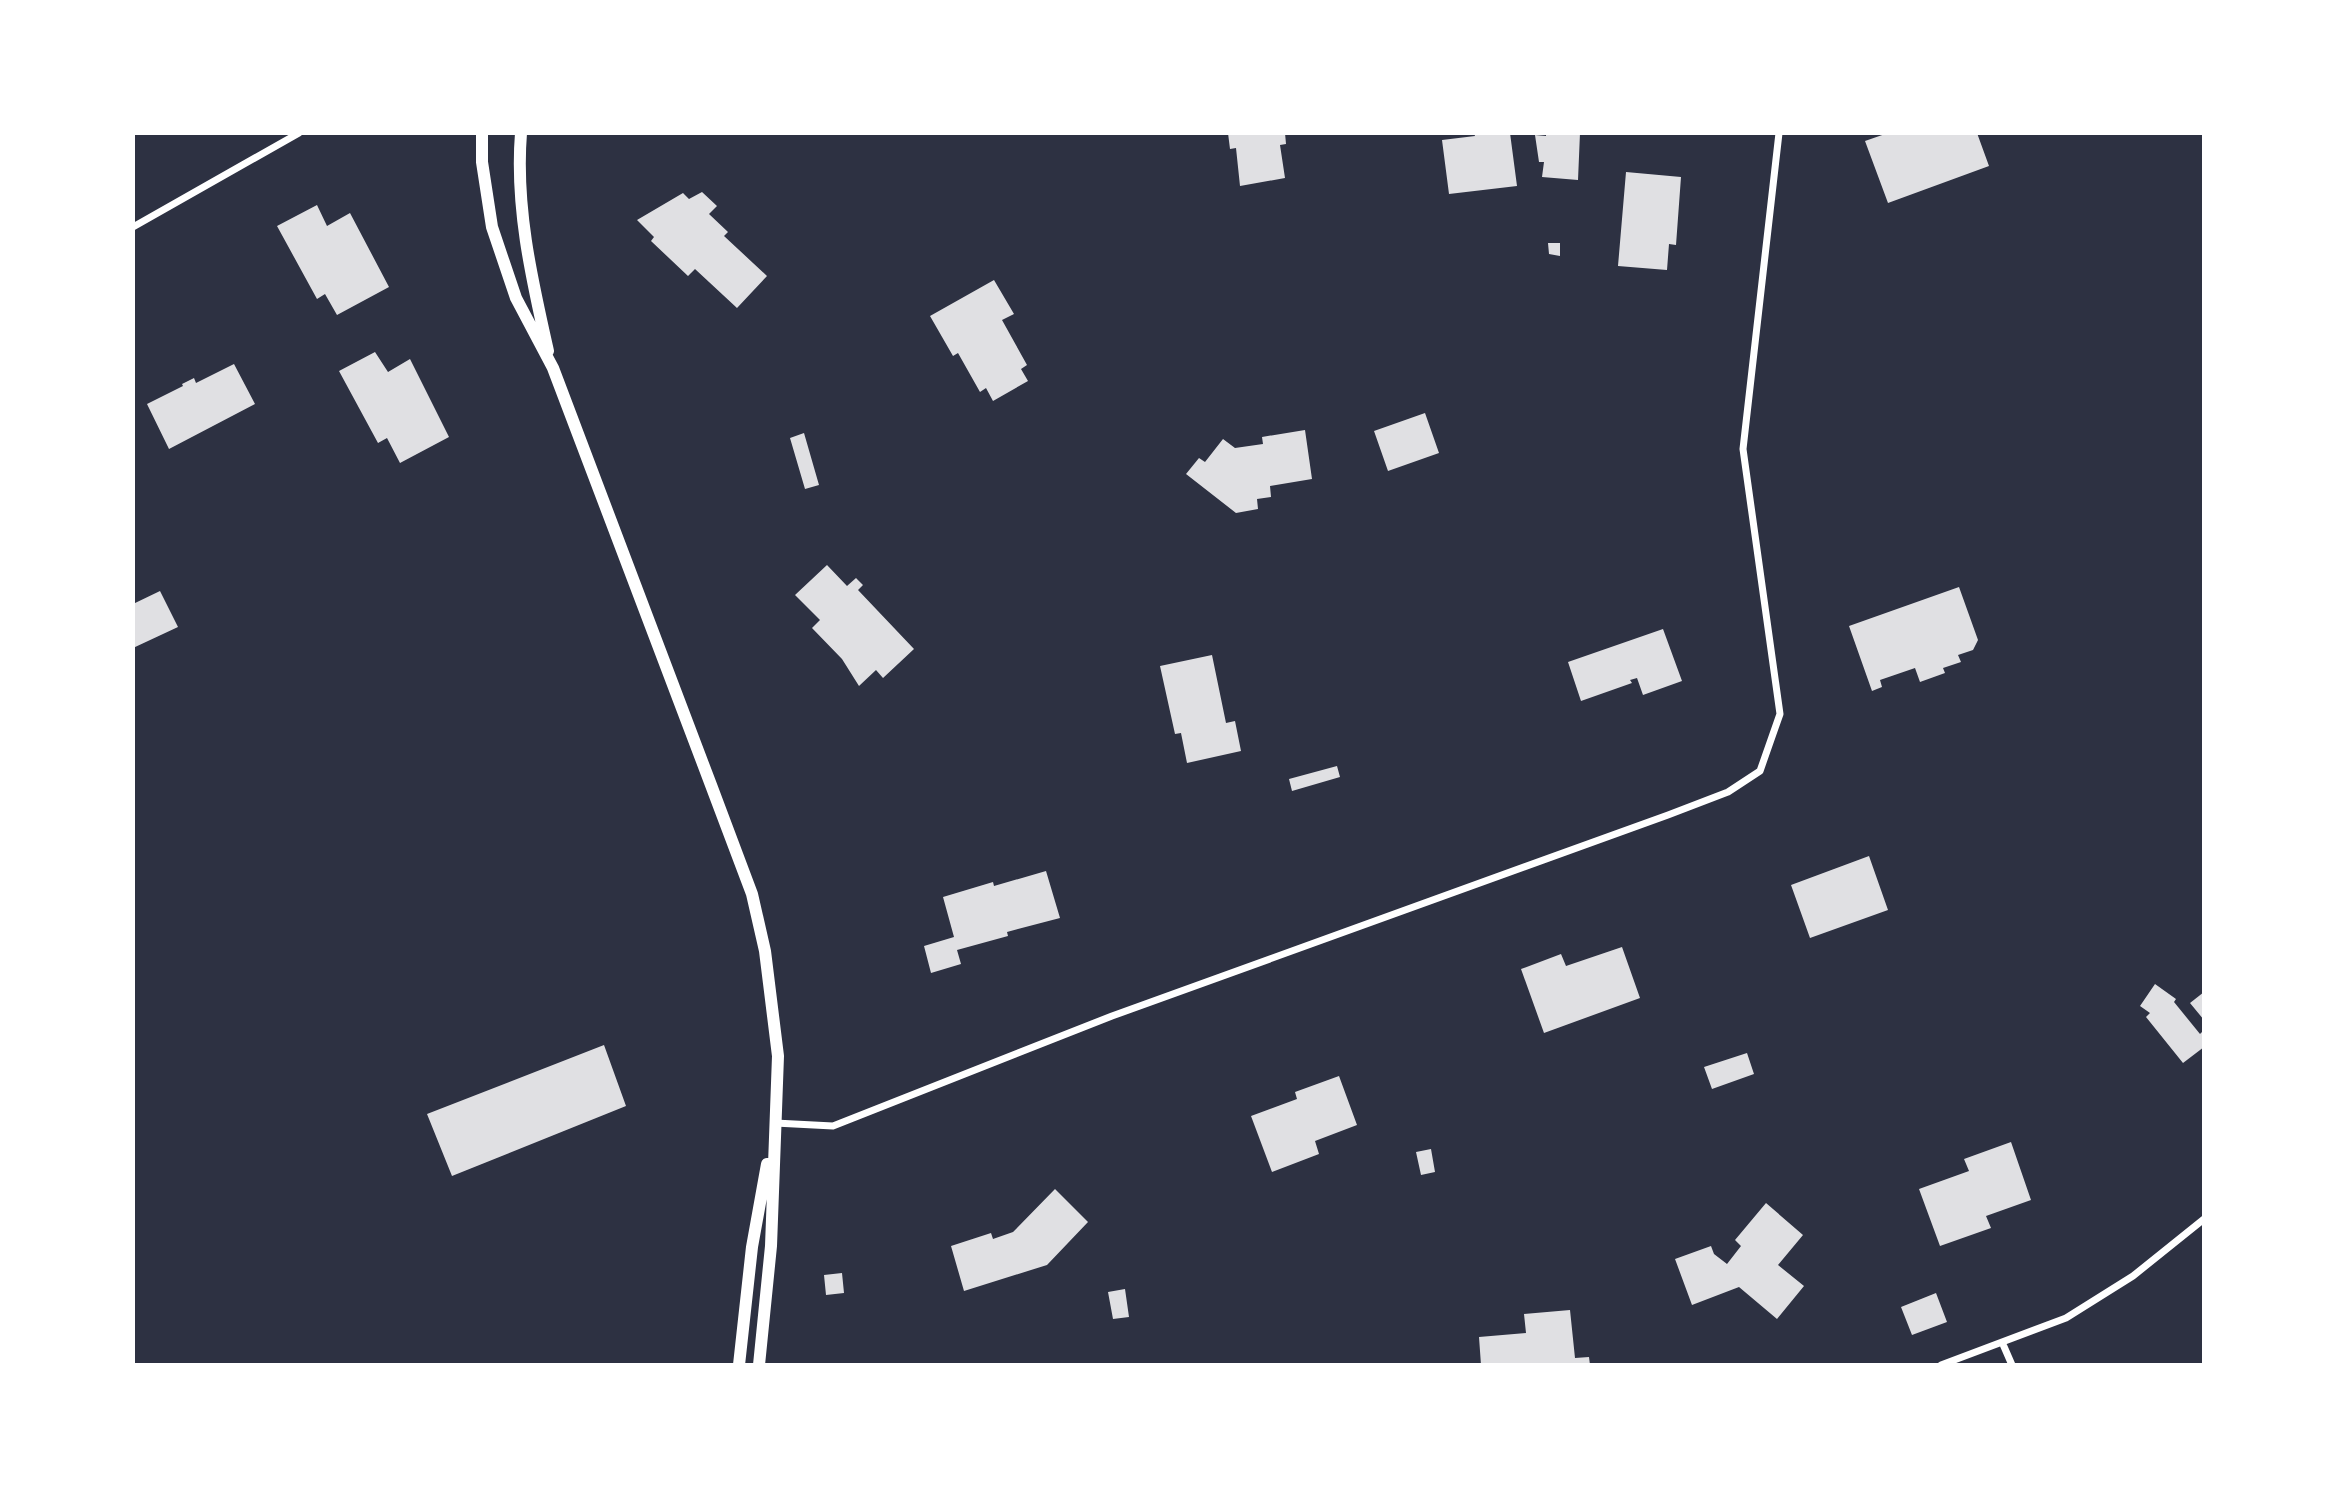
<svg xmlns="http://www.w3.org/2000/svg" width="2337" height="1498" font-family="'Space Grotesk',sans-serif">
	<rect width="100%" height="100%" fill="#2d3142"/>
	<!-- building -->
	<path fill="#e0e0e3" d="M1228,133h57l1,11 -6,1 5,33 -45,8 -4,-38 -6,1z
		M1474,133h36l7,53 -68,8 -7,-54 33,-4z
		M1546,133h34l-2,47 -36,-3 2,-15h-5l-4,-27 11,1z
		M1888,133h26l1,2 7,-2h55l12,33 -101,37 -23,-62z
		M1626,172l55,5 -5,68 -7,-1 -2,26 -49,-4z
		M702,192l15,14 -8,8 19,18 -4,4 43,40 -30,32 -42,-39 -7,7 -37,-35 3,-4 -17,-17 46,-27 6,6z
		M317,205l10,21 23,-13 39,74 -52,28 -12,-21 -8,5 -40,-73z
		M1548,243h12v13l-11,-2z
		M994,280l20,34 -12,6 25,45 -6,4 7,12 -35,20 -7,-13 -6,4 -22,-39 -5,3 -23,-40z
		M375,352l13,20 22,-13 39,78 -49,26 -13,-25 -9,5 -39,-72z
		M234,364l21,40 -86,45 -22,-45 36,-18 -1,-2 12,-6 2,5z
		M1425,413l14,40 -51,18 -14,-40z
		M1305,430l7,49 -42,7 1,11 -14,2 1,10 -22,4 -50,-39 13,-16 6,4 18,-23 12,9 28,-4 -1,-7z
		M804,433l15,52 -14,4 -15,-51z
		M827,565l20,21 9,-8 7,7 -5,5 56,59 -31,29 -7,-8 -17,16 -17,-27 -30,-31 8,-8 -25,-25z
		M1959,587l19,53 -5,10 -15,5 3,7 -18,6 2,5 -25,9 -5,-14 -35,12 2,7 -10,4 -23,-65z
		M160,591l18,36 -45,21v-44z
		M1663,629l19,52 -39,14 -6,-17 -7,2 2,3 -51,18 -13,-39z
		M1212,655l14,68 9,-2 6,30 -54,12 -6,-30 -6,1 -15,-68z
		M1337,766l3,11 -48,14 -3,-12z
		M1869,856l19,54 -78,28 -19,-53z
		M1046,871l14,47 -53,14 1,4 -51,14 4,14 -30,9 -7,-27 30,-9 -11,-40 50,-15 1,4z
		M1622,947l18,51 -96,35 -23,-64 40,-15 5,12z
		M2155,984l21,15 -2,3 26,32 4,-4v17l-21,16 -37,-46 4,-4 -10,-7z
		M2204,992v28l-14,-17z
		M604,1045l22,61 -174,70 -25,-62z
		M1747,1053l7,21 -42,15 -8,-22z
		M1339,1076l18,49 -42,16 4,13 -47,18 -21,-56 46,-17 -2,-7z
		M2011,1142l20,58 -45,16 5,12 -51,18 -21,-57 50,-18 -5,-12z
		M1431,1149l4,23 -14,3 -5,-23z
		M1055,1189l33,33 -41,43 -83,26 -13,-45 40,-13 2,6 20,-7z
		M1766,1203l37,32 -25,30 26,21 -27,33 -38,-32 -47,18 -17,-46 36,-13 3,8 13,10 14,-18 -6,-6z
		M842,1273l2,20 -18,2 -2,-20z
		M1125,1289l4,28 -16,2 -5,-27z
		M1936,1293l11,29 -35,13 -11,-28z
		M1570,1310l5,48 14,-1 1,8h-109l-2,-28 47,-4 -2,-19z"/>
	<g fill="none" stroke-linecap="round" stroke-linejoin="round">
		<!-- minor -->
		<path stroke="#fff" stroke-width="7" d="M133,227l166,-94
			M775,1123l58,3 279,-110 556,-201 60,-23 32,-21 20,-57 -37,-265 36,-316
			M2002,1342l10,23
			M1941,1365l125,-47 67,-42 71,-57"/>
		<!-- tertiary -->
		<path stroke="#fff" stroke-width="12" d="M482,133v29l10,65 24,71 37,70 158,417 41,109 13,57 13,105 -7,190 -12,119
			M521,133c-6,74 11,147 27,218
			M739,1365l13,-118 15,-83"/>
	</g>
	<!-- border -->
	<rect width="2337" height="1498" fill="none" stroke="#ffffff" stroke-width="270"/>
</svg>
